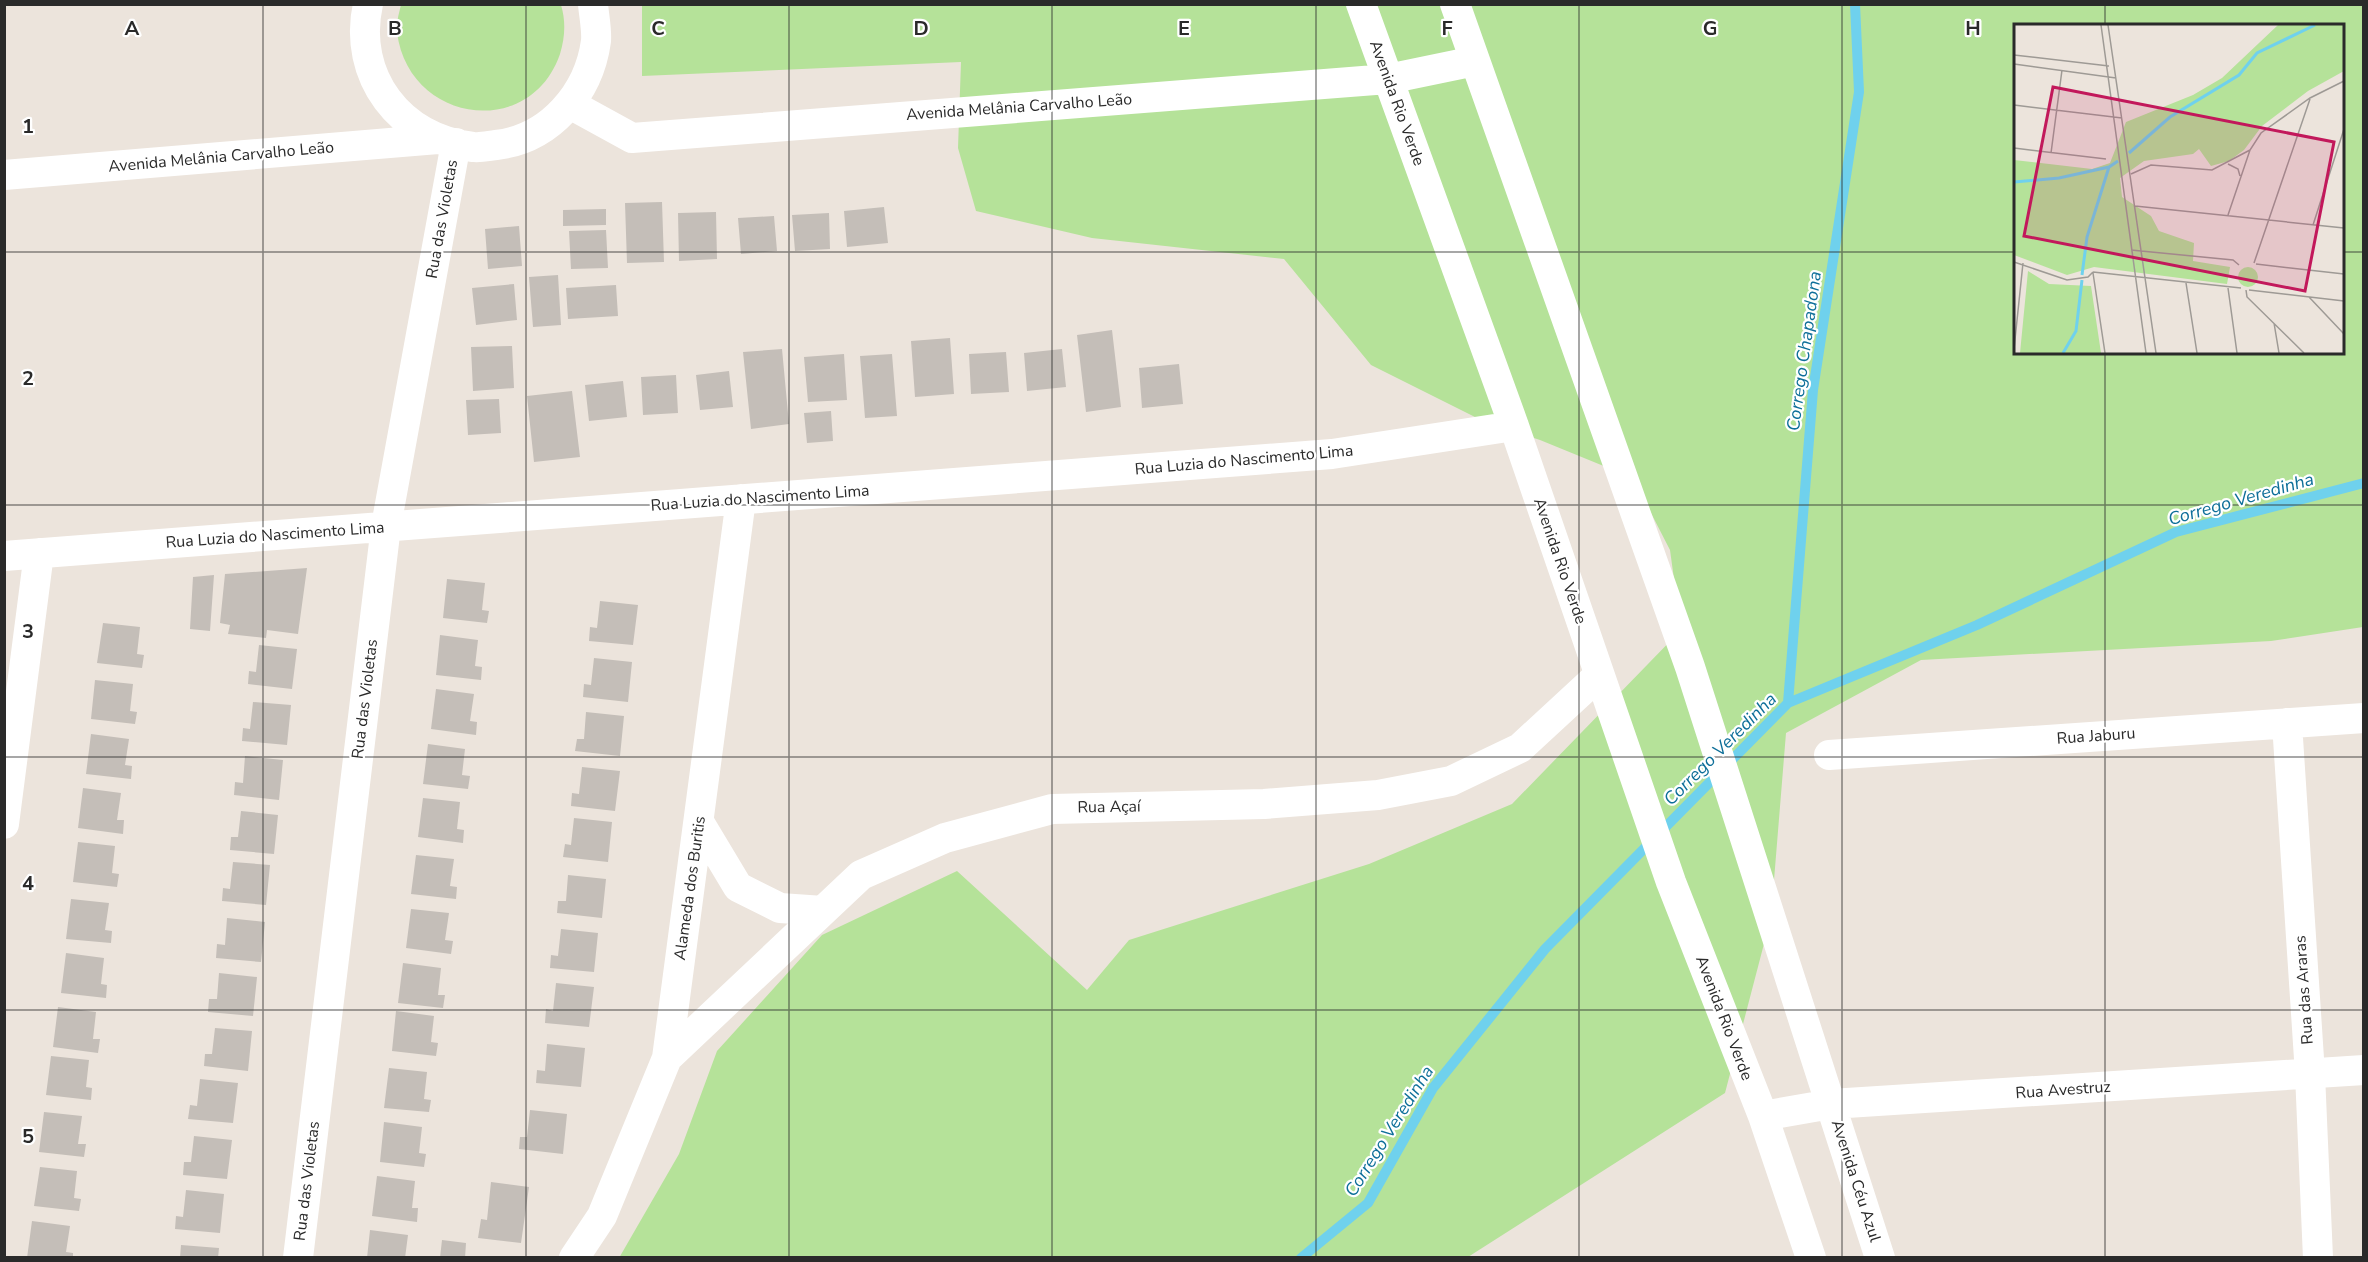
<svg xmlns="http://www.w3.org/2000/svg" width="2368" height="1262" font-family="'Nunito Sans',sans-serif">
	<rect width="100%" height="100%" fill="#ece4dc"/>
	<!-- green -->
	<path fill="#b5e299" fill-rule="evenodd" d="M401,5h160c5,16 4,33 -1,49 -30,87 -152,69 -163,-22 -1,-9 2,-19 4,-27z
		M642,5h1721v622l-92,14 -350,19 -135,73 -15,184 -46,176 -257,164 -849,1 60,-104 38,-103 105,-116 135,-64 130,119 42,-50 240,-76 143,-60 169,-174 -11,-80 -37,-72 -93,-38 -53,-17 -116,-58 -87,-106 -192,-21 -116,-27 -18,-63 3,-86 -319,14zM2016,26h326v326h-326z"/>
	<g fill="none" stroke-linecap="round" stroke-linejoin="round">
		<!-- stream -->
		<path stroke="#6fd1ed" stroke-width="10" d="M1788,703l25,-313 46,-298 -4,-88
			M1301,1258l67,-55 65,-115 112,-139 243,-246 189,-78 199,-93 188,-49"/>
	</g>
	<!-- building -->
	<path fill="#c4beb8" d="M662,202l2,60 -37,1 -2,-60z
		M884,207l4,36 -41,4 -3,-36z
		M606,209v16l-43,1v-16z
		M716,212l1,47 -38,2 -1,-48z
		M829,213l1,36 -35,2 -3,-36z
		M774,216l3,35 -36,3 -3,-36z
		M519,226l3,40 -34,3 -3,-40z
		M606,230l2,38 -37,1 -2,-38z
		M558,275l3,50 -28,2 -4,-50z
		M514,284l3,36 -41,5 -4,-37z
		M616,285l2,31 -50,3 -2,-31z
		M1112,330l9,77 -35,5 -9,-77z
		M950,338l4,56 -39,3 -4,-56z
		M512,346l2,42 -41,3 -2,-44z
		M782,349l7,75 -38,5 -8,-77z
		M1062,349l4,38 -39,4 -3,-38z
		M1006,352l3,40 -38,2 -2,-40z
		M844,354l3,46 -39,2 -4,-45z
		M892,354l5,62 -32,2 -5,-62z
		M1179,364l4,40 -41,4 -3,-40z
		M729,371l4,36 -33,3 -4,-35z
		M676,375l2,38 -35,2 -2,-38z
		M623,381l4,36 -38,4 -4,-36z
		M572,391l8,66 -46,5 -7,-66z
		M499,399l2,34 -33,2 -2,-35z
		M831,411l2,30 -26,2 -3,-30z
		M307,568l-9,66 -31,-4 -1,8 -38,-4 2,-9 -10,-2 5,-49z
		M214,575l-4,56 -20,-2 3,-52z
		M447,579l38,4 -3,27 7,1 -2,12 -44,-5z
		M600,601l38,4 -5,40 -44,-4 1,-14 7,1z
		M103,623l37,4 -3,27 7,1 -2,13 -45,-5z
		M440,635l38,5 -3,26 7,1 -1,13 -45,-5z
		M259,645l38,4 -5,40 -44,-5 1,-13 7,1z
		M594,658l38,4 -4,40 -45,-5 1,-13 7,1z
		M95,680l38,4 -3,27 7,1 -2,12 -44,-5z
		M436,689l38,5 -4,27 7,1 -1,13 -45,-6z
		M253,702l38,3 -4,40 -45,-4 1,-13 7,1z
		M586,712l38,4 -4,40 -45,-5 2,-12h7z
		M91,734l38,5 -4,26 7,1 -1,13 -45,-5z
		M428,744l37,5 -3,26 8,1 -2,13 -45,-5z
		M245,756l38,4 -4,40 -45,-5 1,-13 8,1z
		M582,767l38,4 -5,40 -44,-5 1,-13 7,1z
		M83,788l38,5 -4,27h7l-1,14 -45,-6z
		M423,798l37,4 -3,27 7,1 -1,13 -45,-6z
		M241,811l37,4 -4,39 -44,-4 1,-13h7z
		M574,818l38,4 -4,40 -45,-5 2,-13 6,1z
		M78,842l37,4 -3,27 7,1 -2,13 -44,-5z
		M416,855l38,4 -4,27 7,1 -1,12 -45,-5z
		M233,862l37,3 -4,40 -44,-4 1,-13 7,1z
		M568,875l38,4 -4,39 -45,-5 1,-12h8z
		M71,899l38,4 -4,27 7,1 -1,12 -45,-4z
		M411,909l38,4 -4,27 8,1 -2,13 -45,-6z
		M227,918l38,4 -4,40 -45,-4 1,-14 8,1z
		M561,929l37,4 -4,39 -44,-4 1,-13 7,1z
		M66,953l38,5 -3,26 6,1 -1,13 -45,-5z
		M403,963l38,5 -3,27h7l-2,13 -45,-5z
		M219,973l38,4 -4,39 -45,-4 1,-13h8z
		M556,983l38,4 -5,40 -44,-4 1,-14 7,2z
		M58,1007l38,5 -3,27h7l-2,14 -45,-6z
		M396,1011l38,5 -3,26 7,1 -2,13 -44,-5z
		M215,1028l37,3 -4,40 -44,-5 1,-12h7z
		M547,1044l38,4 -4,39 -45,-4 1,-13 8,1z
		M51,1056l38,4 -3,27 6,1 -1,12 -45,-5z
		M389,1068l38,4 -3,27 7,1 -2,12 -45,-4z
		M200,1079l38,4 -5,40 -45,-4 2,-14 7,1z
		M530,1110l37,4 -4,40 -44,-5 1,-12h7z
		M44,1112l38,4 -4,28h8l-2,13 -45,-5z
		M384,1122l38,5 -3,26 7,1 -2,13 -44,-5z
		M194,1136l38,4 -5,39 -44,-4 1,-13h7z
		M40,1167l37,4 -3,27 7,1 -2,12 -45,-5z
		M377,1176l38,5 -3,27h6l-1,14 -45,-6z
		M491,1182l38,5 -8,56 -43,-5 3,-19 6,1z
		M186,1190l38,4 -4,39 -45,-4 1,-13 7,1z
		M32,1221l38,5 -4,26 7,1v5h-46z
		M370,1230l38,5 -3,23h-38z
		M442,1240l24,3 -1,15h-25z
		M181,1245l38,3 -1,10h-38z"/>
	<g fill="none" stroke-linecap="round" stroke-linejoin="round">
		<!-- minor -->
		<path stroke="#fff" stroke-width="30" d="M368,4c-16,72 32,135 105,143 7,1 15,-1 23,-2 54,-6 93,-52 100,-104 1,-11 -2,-25 -3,-37
			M1361,4l153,422 157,456 92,234 48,142
			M1455,4l235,663 190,591
			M570,104l62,34 756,-59 87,-18
			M4,175l434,-36
			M4,556l1328,-102 182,-28
			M2287,723l23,351 8,184
			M1829,755l535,-37
			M699,822l39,65 42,21 43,3
			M4,824l35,-271
			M667,1058l194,-183 84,-37 107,-29 212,-5 114,-9 73,-14 69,-33 78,-72
			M1763,1116l68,-12 533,-34
			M298,1258l88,-732 70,-383
			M574,1258l28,-42 65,-158 74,-559"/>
	</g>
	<!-- grid -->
	<path fill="none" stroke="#2a2a2a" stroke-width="1.5" stroke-opacity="0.55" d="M263,4v1254M526,4v1254M789,4v1254M1052,4v1254M1316,4v1254M1579,4v1254M1842,4v1254M2105,4v22M4,252h2012M2342,252h22M2105,352v906M4,505h2360M4,757h2360M4,1010h2360"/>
	<g text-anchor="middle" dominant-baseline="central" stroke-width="4.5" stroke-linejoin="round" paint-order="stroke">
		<!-- street labels -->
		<g font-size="16" fill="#2a2a2a" stroke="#fff">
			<text transform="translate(1397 103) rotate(70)">Avenida Rio Verde</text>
			<text transform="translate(1019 107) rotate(-4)">Avenida Melânia Carvalho Leão</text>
			<text transform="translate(221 157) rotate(-5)">Avenida Melânia Carvalho Leão</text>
			<text transform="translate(442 219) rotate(-80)">Rua das Violetas</text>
			<text transform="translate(1244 460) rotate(-5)">Rua Luzia do Nascimento Lima</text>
			<text transform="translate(760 498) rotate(-4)">Rua Luzia do Nascimento Lima</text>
			<text transform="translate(275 535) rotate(-4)">Rua Luzia do Nascimento Lima</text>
			<text transform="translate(1560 561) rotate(71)">Avenida Rio Verde</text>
			<text transform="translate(365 699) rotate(-83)">Rua das Violetas</text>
			<text transform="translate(2096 736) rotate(-4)">Rua Jaburu</text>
			<text transform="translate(1109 807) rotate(-1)">Rua Açaí</text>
			<text transform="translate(690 888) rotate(-82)">Alameda dos Buritis</text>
			<text transform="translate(2304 990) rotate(-94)">Rua das Araras</text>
			<text transform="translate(1724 1018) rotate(69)">Avenida Rio Verde</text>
			<text transform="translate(2063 1090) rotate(-4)">Rua Avestruz</text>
			<text transform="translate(307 1181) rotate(-83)">Rua das Violetas</text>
			<text transform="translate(1856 1181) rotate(72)">Avenida Céu Azul</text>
		</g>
		<!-- water labels -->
		<g font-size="18" font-style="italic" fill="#0e6f99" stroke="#fff">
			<text transform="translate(1804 351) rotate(-82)">Corrego Chapadona</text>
			<text transform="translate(2241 499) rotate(-16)">Corrego Veredinha</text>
			<text transform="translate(1720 749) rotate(-45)">Corrego Veredinha</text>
			<text transform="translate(1389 1131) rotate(-58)">Corrego Veredinha</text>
		</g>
	</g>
	<!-- overview -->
	<g transform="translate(2014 24)">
		<rect width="330" height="330" fill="#ece4dc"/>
		<path d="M264,1h66v46l-36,20 -46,35 -18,24 -15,11 -18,5 -12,-17 -6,5 -49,7 -24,17 2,19 29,19 8,15 35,12 -1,18 37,6 -3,17 -133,-17 -27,8 -53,-20v-95l78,9 18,-6 16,-41 67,-27 29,-17zM224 253a10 10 0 1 1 20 0a10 10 0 1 1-20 0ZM14,247l21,13 42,2 10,67h-81z" fill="#b5e299"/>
		<path fill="none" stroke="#6fd1ed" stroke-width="3" d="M115,129l41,-36 69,-42 18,-22 58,-28M0,158l45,-4 50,-11 9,-6M68,251l5,-38 22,-70M49,329l13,-22 6,-51"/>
		<path fill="none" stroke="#9e9a95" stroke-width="1.5" d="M87,1l45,328M94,1l48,328M0,31l95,11M0,40l102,14M0,81l108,13M0,124l92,11M37,129l11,-83M214,140l10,5 2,7M117,150l20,-9 61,5 38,-20M121,182l209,22M214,191l22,-65 11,-17 49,-35 34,-17M299,201l31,-96M117,226l102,10 6,5M0,238l53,18 21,-3 5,-5M240,239l56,-164M242,240l88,10M79,248l148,16M79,249l12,80M172,259l11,70M214,264l9,65M232,266l1,7 57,56M235,266l95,11M295,273l35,37M260,299l5,30M0,325l9,-86"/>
		<path fill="#c2185b" fill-opacity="0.15" stroke="#c2185b" stroke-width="3" d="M39,63l281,55 -29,149 -281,-55z"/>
		<rect width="330" height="330" fill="none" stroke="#2a2a2a" stroke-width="3"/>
	</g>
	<g font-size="20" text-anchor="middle" font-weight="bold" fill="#2a2a2a" stroke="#fff" stroke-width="4.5" stroke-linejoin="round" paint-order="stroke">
		<text x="132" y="35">A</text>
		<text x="395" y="35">B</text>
		<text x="658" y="35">C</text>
		<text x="921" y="35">D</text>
		<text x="1184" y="35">E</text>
		<text x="1447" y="35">F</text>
		<text x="1710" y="35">G</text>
		<text x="1973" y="35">H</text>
		<text x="28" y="133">1</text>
		<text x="28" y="385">2</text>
		<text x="28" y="638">3</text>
		<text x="28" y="890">4</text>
		<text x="28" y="1143">5</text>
	</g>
	<!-- border -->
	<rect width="2368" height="1262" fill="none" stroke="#2a2a2a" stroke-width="12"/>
</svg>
